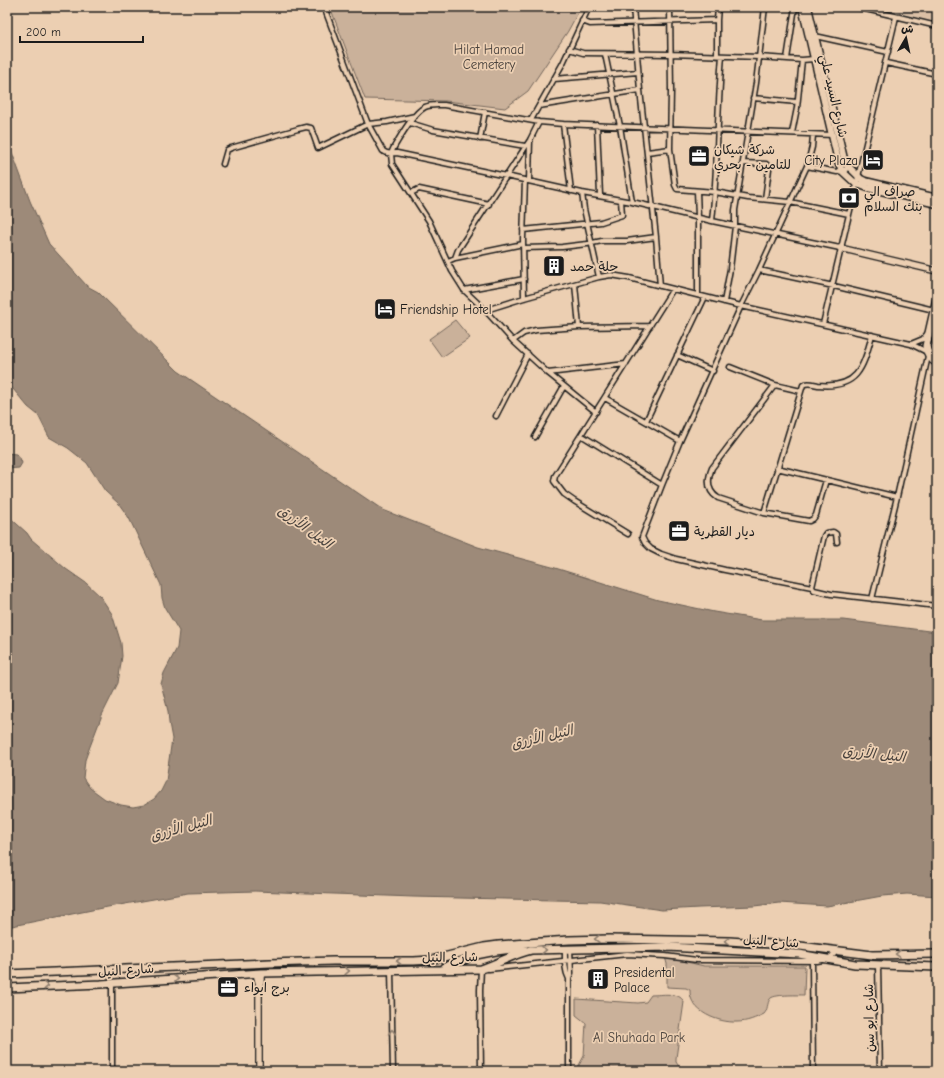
<svg xmlns="http://www.w3.org/2000/svg" width="944" height="1078" font-family="'Comic Neue','Playpen Sans Arabic',sans-serif">
	<rect width="100%" height="100%" fill="#eccfb2"/>
	<filter id="ink" filterUnits="userSpaceOnUse"><feTurbulence type="fractalNoise" baseFrequency=".025" numOctaves="2"/><feDisplacementMap in="SourceGraphic" scale="8" xChannelSelector="R" yChannelSelector="G"/><feConvolveMatrix kernelMatrix="1 2 1 2 8 2 1 2 1" color-interpolation-filters="sRGB"/></filter>
	<g filter="url(#ink)">
		<!-- built -->
		<path fill="#dbc0a6" d="M874,7h63v1l-3,13z"/>
		<!-- green -->
		<path fill="#cab19a" stroke="#73665b" d="M330,7h251l-13,24 -40,60 -23,17 -59,-7 -81,-2z
			M455,320l15,18 -28,19 -13,-18z
			M665,957l39,9h101l-1,29c-7,0 -31,-1 -34,4 -3,4 -2,11 -6,15 -8,4 -17,8 -27,8 -18,1 -48,-10 -47,-32l-4,-2 -19,-1v-23z
			M651,995c10,0 28,-4 33,7l-8,56v4l6,9h-56l-1,-2 -47,-2 6,-11 2,-33 -10,-8v-16l62,4 8,-1z"/>
		<!-- water -->
		<path fill="#9d8a79" stroke="#695e54" d="M7,139l23,62 19,43 38,42 11,6 80,79 205,139 95,37 74,20 106,33 56,12 48,8h81l94,12v264l-30,-2 -25,2 -55,10 -48,-3 -25,3 -55,2 -37,2 -62,-9 -187,-4 -158,-6 -67,2 -86,15 -95,19v-412l20,18 4,6 35,30 20,14 14,13 12,18 9,29 1,13 -4,27 -16,32 -13,34 -4,11 -2,18 7,10 15,11 16,6 12,2 11,-2 10,-6 7,-8 5,-10 6,-42 -3,-16 -1,-12 -7,-27 3,-11 13,-25 2,-17 -14,-23 -3,-10 -1,-13 -32,-67 -10,-14 -14,-13 -18,-28 -19,-15 -19,-11 -11,-22 -10,-8 -15,-18 -6,-11z
			M7,453l9,1 4,4 2,5 -3,5 -12,1z"/>
		<g fill="none" stroke-linecap="round" stroke-linejoin="round">
			<!-- minor casing -->
			<g stroke="#1c1c1c" stroke-width="7">
				<path id="minor" d="M324,7l44,117 15,27c5,4 8,2 14,2l109,23 76,17 50,9 80,19 128,27
					M633,7l7,83 16,147 4,49
					M670,7l1,84 -1,58 5,36 2,4 38,3 33,6 42,4 59,12
					M857,7l80,19
					M582,21l8,3 127,-4 1,-13
					M935,25l2,-6
					M815,36l73,16
					M569,49l14,4 87,1 89,3 43,3 12,-1
					M605,54l15,72 12,76
					M717,56v-36
					M787,59l8,-52
					M886,63l51,11
					M554,79l84,-7
					M753,98l44,4
					M539,106l101,-16
					M531,120l32,-57 26,-56
					M410,123l23,7 92,16
					M563,124l8,67
					M597,125l3,70
					M792,133l5,-25 5,-48
					M813,135l-1,12 -5,19 -48,104 -18,36 -61,135 -18,44 -20,52 3,6 6,6 10,5 15,5 49,11 87,17 2,3 17,4 106,12
					M480,139l5,-27
					M647,152l23,-3
					M743,163l23,1 2,2 1,3 -4,30
					M223,164l4,-14 4,-2 67,-19 8,-2 5,1 7,20 50,-24 19,-2 28,-6
					M807,166l30,6 12,-4
					M529,181l1,-41
					M697,191l1,26v78
					M411,193l8,-4 70,15
					M582,193l2,16 15,68
					M712,221c6,-55 5,-110 10,-165
					M523,230l78,-8 21,-7 -1,-15
					M524,248l38,-1 25,-3 15,-3h25l29,-4
					M455,258l3,-8 72,-110 9,-18
					M448,261l7,-3 68,-14
					M759,270l79,17 96,23
					M575,284l4,43
					M464,290l60,-11
					M524,298l-1,-59 2,-59
					M724,302l6,-33 5,-43v-16l21,-127 9,-76
					M486,310l38,-12 75,-21 12,-2 18,3 112,28 170,38 16,8
					M823,324l73,-307
					M513,341l11,-8 12,-3 43,-3 71,-1
					M911,344l12,-5 4,-5
					M677,355l36,16
					M730,367l45,18 26,6
					M548,373l78,-9
					M775,385l-63,83c-5,12 -5,23 6,30l46,15 45,8 4,-2 3,-4 10,-35
					M605,398l75,43
					M596,412l-48,-39 -35,-32 -29,-32 -20,-19 -12,-19 -23,-50 -37,-57 -1,-10 2,-5c7,-12 20,-36 32,-42 6,-3 13,-2 19,-2l95,17 24,2 270,11
					M496,416l32,-62
					M646,421l59,-124
					M581,435l81,50
					M535,437l29,-51
					M777,468l120,29
					M764,513l39,-128c4,-3 10,-1 15,0 40,4 45,-17 54,-50
					M628,534l-54,-33 -10,-7 -10,-13 1,-5 118,-187
					M812,587l12,-51 2,-3 7,-1 3,2 1,8
					M872,599l25,-102 31,-141
					M565,949c0,10 -1,21 4,30
					M812,961l1,110
					M878,965l2,106
					M489,969l138,-15 38,2 32,4 120,1 11,-2 10,-8
					M391,970l2,101
					M112,983v88
					M481,1071l-1,-81 1,-21h2
					M569,1071v-92l2,-6 -1,-25"/>
			</g>
			<!-- tertiary casing -->
			<g stroke="#1c1c1c" stroke-width="8">
				<path id="tertiary" d="M840,248l97,23
					M256,973l3,13v85
					M259,986l2,-4v-9"/>
			</g>
			<!-- secondary casing -->
			<g stroke="#1c1c1c" stroke-width="9">
				<path id="secondary" d="M802,7l36,154 4,10 14,13 4,1 8,3 69,16
					M808,7l37,156 16,16 4,2 72,17"/>
			</g>
			<!-- primary casing -->
			<g stroke="#1c1c1c" stroke-width="10">
				<path id="primary" d="M445,967l31,-12 20,-4 25,-3 3,-3
					M7,974l263,-11 63,-2h81l17,-1 53,-13 15,-2 70,-5 40,-1 120,2 71,5 72,9 65,-1
					M7,988l94,-4 160,-11 220,-4c17,-5 32,-15 50,-19l137,-3 131,7 56,10 82,3"/>
			</g>
			<!-- trunk casing -->
			<g stroke="#1c1c1c" stroke-width="10">
				<path id="trunk" d="M937,298l-11,48c1,8 4,13 11,17
					M937,339v9"/>
			</g>
			<!-- minor -->
			<use href="#minor" stroke="#eccfb2" stroke-width="4"/>
			<!-- tertiary -->
			<use href="#tertiary" stroke="#eccfb2" stroke-width="5.5"/>
			<!-- secondary -->
			<use href="#secondary" stroke="#eccfb2" stroke-width="6"/>
			<!-- primary -->
			<use href="#primary" stroke="#eccfb2" stroke-width="7"/>
			<!-- trunk -->
			<use href="#trunk" stroke="#eccfb2" stroke-width="7"/>
		</g>
		<!-- one-way arrows -->
		<defs><path id="oneway-chevron" d="M-2-3.5L2.5 0L-2 3.5" fill="none" stroke-width="1.6" stroke-linecap="round" stroke-linejoin="round"/></defs>
		<g stroke="#8e7e6e">
			<use href="#oneway-chevron" transform="translate(597 939) rotate(179)"/>
			<use href="#oneway-chevron" transform="translate(727 941) rotate(-177)"/>
			<use href="#oneway-chevron" transform="translate(544 950) rotate(-1)"/>
			<use href="#oneway-chevron" transform="translate(898 954) rotate(179)"/>
			<use href="#oneway-chevron" transform="translate(399 961) rotate(-180)"/>
			<use href="#oneway-chevron" transform="translate(347 971) rotate(-1)"/>
			<use href="#oneway-chevron" transform="translate(176 979) rotate(-4)"/>
			<use href="#oneway-chevron" transform="translate(46 986) rotate(-3)"/>
			<use href="#oneway-chevron" transform="translate(392 1032) rotate(-91)"/>
		</g>
	</g>
	<!-- icons -->
	<defs>
		<g id="office-square" transform="scale(1.15)"><rect x="-9" y="-9" width="18" height="18" rx="4" fill="#1c1c1c" stroke="#eccfb2"/><path d="M-6-3h4V-5.5h4V-3h4V5H-6ZM-1-4.5V-3h2v-1.5ZM-6 0V1H6V0Z" fill="#fff"/></g>
		<g id="hotel-square" transform="scale(1.15)"><rect x="-9" y="-9" width="18" height="18" rx="4" fill="#1c1c1c" stroke="#eccfb2"/><path d="M-6-4.5h1.5V1H6V5H4.5V3h-9V5H-6ZM-4 0a1.8 1.8 0 1 1 3.6 0ZM.5 0V-2.5h3Q6-2.5 6 0Z" fill="#fff"/></g>
		<g id="bank-square" transform="scale(1.15)"><rect x="-9" y="-9" width="18" height="18" rx="4" fill="#1c1c1c" stroke="#eccfb2"/><path d="M-6-4H6V4H-6ZM0-2.3a2.3 2.3 0 1 0 0 4.6a2.3 2.3 0 1 0 0-4.6Z" fill="#fff"/></g>
		<g id="building-square" transform="scale(1.15)"><rect x="-9" y="-9" width="18" height="18" rx="4" fill="#1c1c1c" stroke="#eccfb2"/><path d="M-4-6H4V6H1V3H-1V6H-4ZM-2.5-4.3h1.7v1.8h-1.7ZM.8-4.3h1.7v1.8H.8ZM-2.5-1h1.7V.8h-1.7ZM.8-1h1.7V.8H.8Z" fill="#fff"/></g>
	</defs>
	<g fill-rule="evenodd">
		<use href="#office-square" x="699" y="156"/>
		<use href="#hotel-square" x="873" y="160"/>
		<use href="#bank-square" x="849" y="198"/>
		<use href="#building-square" x="554" y="266"/>
		<use href="#hotel-square" x="385" y="309"/>
		<use href="#office-square" x="679" y="531"/>
		<use href="#building-square" x="598" y="979"/>
		<use href="#office-square" x="228" y="987"/>
	</g>
	<g text-anchor="middle" dominant-baseline="central" stroke-width="3.5" stroke-linejoin="round" paint-order="stroke">
		<!-- park labels -->
		<g font-size="13" fill="#48413c" stroke="#eccfb2">
			<text x="489" y="49">Hilat Hamad<tspan x="489" dy="15">Cemetery</tspan></text>
			<text x="639" y="1037">Al Shuhada Park</text>
		</g>
		<!-- street labels -->
		<g font-size="13" fill="#1c1c1c" stroke="#eccfb2">
			<text transform="translate(834 96) rotate(77)">شارع السيد علي</text>
			<text transform="translate(771 941) rotate(4)">شارع النيل</text>
			<text transform="translate(450 957) rotate(-1)">شارع النيل</text>
			<text transform="translate(126 970) rotate(-4)">شارع النيل</text>
			<text transform="translate(869 1018) rotate(-91)">شارع ابو سن</text>
		</g>
		<!-- poi labels -->
		<g font-size="13" fill="#1c1c1c" stroke="#eccfb2" text-anchor="start">
			<text x="714" y="149">شركة شيكان<tspan x="714" dy="15">للتامين - بحري</tspan></text>
			<text x="858" y="160" text-anchor="end">City Plaza</text>
			<text x="864" y="191">صراف الي<tspan x="864" dy="15">بنك السلام</tspan></text>
			<text x="570" y="266">حلة حمد</text>
			<text x="400" y="309">Friendship Hotel</text>
			<text x="694" y="531">ديار القطرية</text>
			<text x="614" y="972">Presidental<tspan x="614" dy="15">Palace</tspan></text>
			<text x="244" y="987">برج ايواء</text>
		</g>
		<!-- water labels -->
		<g font-size="14" font-style="italic" fill="#49423d" stroke="#eccfb2">
			<text transform="translate(305 527) rotate(36)">النيل الأزرق</text>
			<text transform="translate(542 737) rotate(-13)">النيل الأزرق</text>
			<text transform="translate(874 754) rotate(6)">النيل الأزرق</text>
			<text transform="translate(181 828) rotate(-15)">النيل الأزرق</text>
		</g>
	</g>
	<!-- margin -->
	<rect width="944" height="1078" fill="none" stroke="#eccfb2" stroke-width="24"/>
	<rect x="12" y="12" width="920" height="1054" fill="none" stroke="#1c1c1c" stroke-width="1.5" filter="url(#ink)"/>
	<!-- north arrow -->
	<g transform="translate(906 38) rotate(9)" stroke="#eccfb2" stroke-width="3" paint-order="stroke">
	<path d="M0-3L7 15L0 10L-7 15Z" fill="#1c1c1c"/>
	<text y="-6" font-size="11" font-weight="bold" text-anchor="middle" fill="#1c1c1c">ش</text>
	</g>
	<!-- scale -->
	<path d="M20 36v6h123v-6" fill="none" stroke="#1c1c1c" stroke-width="2"/>
	<text x="26" y="36" font-size="12" fill="#1c1c1c" stroke="#eccfb2" stroke-width="3" paint-order="stroke">200 m</text>
</svg>
